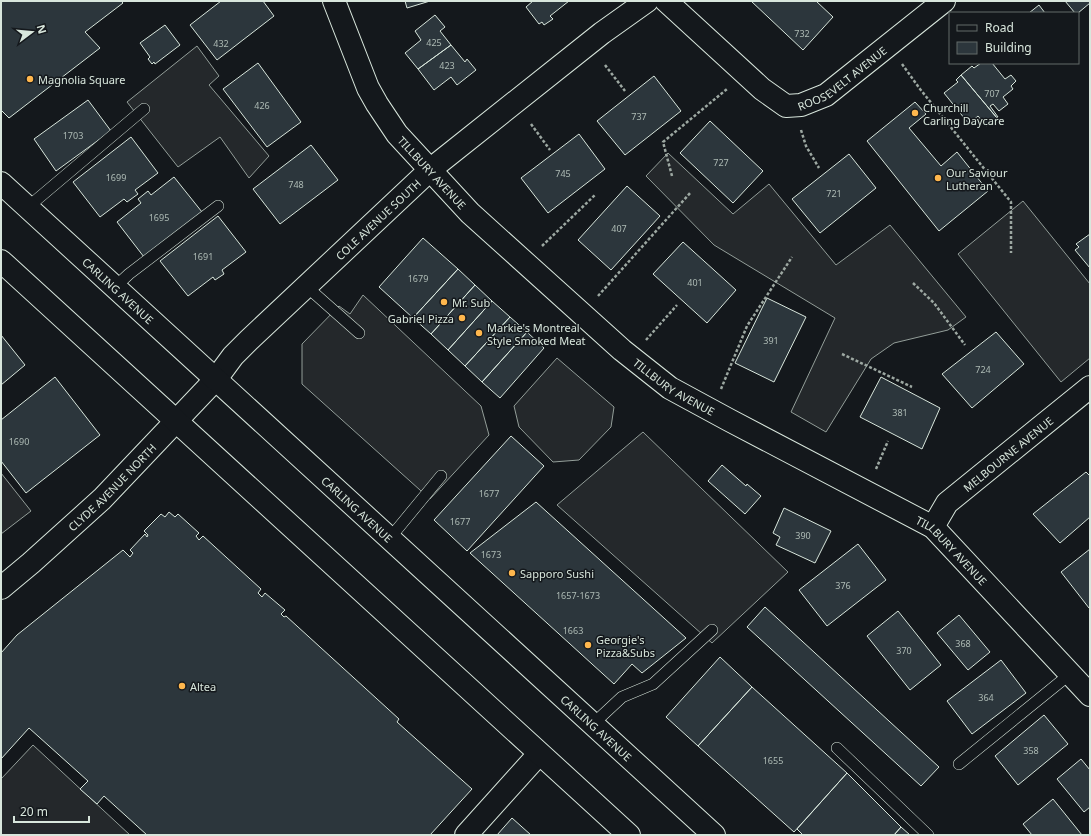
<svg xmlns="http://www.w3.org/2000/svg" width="1091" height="836" font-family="'Noto Sans',sans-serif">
	<rect width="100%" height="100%" fill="#14181c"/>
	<!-- parking -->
	<path fill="#24282b" stroke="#939e99" d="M197,46l22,30 -10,9 60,71 -20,22 -29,-41 -42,30 -51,-65z
		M668,153l65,61 36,-30 67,81 54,-40 76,92 -18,13 -54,13 -23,16 -45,73 -35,-20 44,-94 -121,-73 -68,-69z
		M1023,201l67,83v74l-29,24 -103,-128z
		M363,295l118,111 8,29 -59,64 -128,-115v-40l37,-38 11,8z
		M557,358l57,49 -3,20 -32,33 -26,2 -34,-35 -5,-21z
		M643,432l145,140 -76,71 -155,-138z
		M1,473l30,38 -30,23z
		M33,745l97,90h-129v-56z"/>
	<!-- building -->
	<path fill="#2c363c" stroke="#d8e6dc" d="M1,1h120l2,2 -38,29 15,16 -91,70 -8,-8z
		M221,1h42l11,15 -57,44 -27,-35z
		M405,1h25l-23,7z
		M533,1h36l-19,15 3,3 -9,6 -2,-3 -3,2 -13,-17z
		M751,1h65l17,16 -30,33z
		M1065,1h25v2l-12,10h-3z
		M1039,5l6,8h-16z
		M435,15l10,12 -5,4 11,14 -33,24 -13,-16 16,-13 -6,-9z
		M165,25l15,20 -25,19 -1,-2 -2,2 -4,-5 2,-2 -10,-14z
		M451,45l14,17 2,-3 9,11 -19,15 -6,-8 -17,13 -16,-21z
		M258,63l43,59 -34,25 -44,-58z
		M981,63h11l13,16 6,-4 5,6 -5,5 2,3 -10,8 5,7 -9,7 -6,-7 -3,2 8,11 -1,1 -36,-43 11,-9 2,2z
		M961,75l36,43 -11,8 -8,-10 -9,8 -25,-31 14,-11 -2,-2z
		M654,76l27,35 -56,44 -28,-34z
		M88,100l23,31 -55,40 -22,-32z
		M915,102l11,12 -17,14 32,38 16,-14 31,39 -49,40 -72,-90z
		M710,121l53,50 -30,32 -53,-50z
		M579,134l26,35 -57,44 -27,-35z
		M131,137l27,36 -23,17 3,4 -11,8 -3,-3 -24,18 -27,-35z
		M311,145l27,35 -58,44 -27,-35z
		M849,154l27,34 -56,45 -28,-34z
		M174,177l28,35 -58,45 -27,-35 24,-19 -3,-4 10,-8 3,4z
		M627,186l33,30 -49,54 -33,-30z
		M218,216l28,36 -24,18 2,4 -9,6 -2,-3 -25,19 -28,-35z
		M1090,234v34l-15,-18 4,-3 -3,-3z
		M423,238l35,31 -45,49 -34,-31z
		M683,242l53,48 -29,33 -54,-49z
		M458,269l17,16 -44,49 -18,-16z
		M475,285l17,16 -44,49 -17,-16z
		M767,298l39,19 -32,65 -39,-19z
		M492,301l18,16 -45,49 -17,-16z
		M510,317l17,15 -45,50 -17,-16z
		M527,332l17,16 -44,50 -18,-16z
		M996,332l28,32 -52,44 -30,-34z
		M1,335l24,30 -24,20z
		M55,377l45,58 -74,58 -25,-32v-41z
		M881,377l59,31 -18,41 -62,-32z
		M511,436l33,30 -77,85 -33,-31z
		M722,465l24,21 1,-2 14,12 -16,18 -37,-33z
		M1086,472l4,4v41l-30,26 -27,-29z
		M536,502l150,136 -44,35 -10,-9 -18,20 -144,-131z
		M784,508l47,23 -16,32 -39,-18 4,-8 -7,-4z
		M169,512l6,5 3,-3 21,19 -3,3 3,4 4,-4 58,53 -3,4 4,4 3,-4 20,17 -4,4 3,3 2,-1 113,103 -2,3 75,67 -42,46h-283l-43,-39 -7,8 -17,-15 8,-8 -59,-53 -28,31v-106l16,-18 106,-85 7,7 3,-4 -3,-3 15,-16 2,3 1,-2 -4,-4 17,-17 4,3z
		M858,544l28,36 -59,46 -28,-36z
		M1090,549v59h-1l-28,-36z
		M765,607l174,160 -18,19 -174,-159z
		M898,611l43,54 -31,25 -43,-54z
		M959,615l31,37 -22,18 -31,-37z
		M720,657l32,30 -54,59 -32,-29z
		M1001,660l25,33 -54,41 -25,-33z
		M752,687l95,86 -53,59 -96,-86z
		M1044,715l24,29 -50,41 -23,-29z
		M1081,759l9,11v37l-6,5 -27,-33z
		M847,773l54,54 -7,8h-91l-6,-6z
		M1053,799l29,36h-50l-9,-11z
		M512,818l19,17h-34z
		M901,827l9,8h-16z"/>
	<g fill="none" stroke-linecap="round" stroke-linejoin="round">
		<!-- lane casing -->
		<g stroke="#d8e6dc" stroke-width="12">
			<path id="lane" d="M28,207l116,-98
				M306,286l53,47
				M115,287l14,-13 89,-68
				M390,538l51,-62
				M593,724l29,-27 31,-13 59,-54
				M837,748l91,87
				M959,764l111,-90"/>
		</g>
		<!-- street casing -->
		<g stroke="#d8e6dc" stroke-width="24">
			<g id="street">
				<path id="s1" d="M334,1l34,87 9,16 20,30 73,79 152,137 48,38 59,32 204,107 157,168"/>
				<path id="s2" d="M666,1l96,88 24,17 15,-1 25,-10 118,-94"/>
				<path id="s3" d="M216,379l17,-23 16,-16 182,-171 171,-136 45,-32"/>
				<path id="s4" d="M933,527l14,-24 143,-116"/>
				<path d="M466,835l73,-81"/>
			</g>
		</g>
		<!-- secondary casing -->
		<g stroke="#d8e6dc" stroke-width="24">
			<g id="secondary">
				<path id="s5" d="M1,588l30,-25 71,-64 114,-120"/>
			</g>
		</g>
		<!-- primary casing -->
		<g stroke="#d8e6dc" stroke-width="24">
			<g id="primary">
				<path id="s6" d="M1,183l713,652"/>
				<path d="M1,261l628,574"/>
			</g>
		</g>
		<!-- path -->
		<path stroke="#9da8a2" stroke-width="2.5" stroke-dasharray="3 2" stroke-linecap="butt" d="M902,64l18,25 91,113v51
			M605,65l20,26
			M531,124l19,26
			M801,130l5,16 13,22
			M672,176l-9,-34 64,-53
			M542,246l54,-52
			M913,283l21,20 31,42
			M598,296l93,-104
			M646,340l31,-35
			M842,354l70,33
			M721,389l26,-63 45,-69
			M876,469l12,-28"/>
		<!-- lane -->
		<use href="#lane" stroke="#14181c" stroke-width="11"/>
		<!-- street -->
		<use href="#street" stroke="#14181c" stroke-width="22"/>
		<!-- secondary -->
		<use href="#secondary" stroke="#14181c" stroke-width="22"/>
		<!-- primary -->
		<use href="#primary" stroke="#14181c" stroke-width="22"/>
	</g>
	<!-- markers -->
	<g fill="#ffb74d" stroke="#14181c" stroke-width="1.5">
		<circle cx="30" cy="79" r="4"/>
		<circle cx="915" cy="113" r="4"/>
		<circle cx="938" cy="178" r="4"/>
		<circle cx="444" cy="302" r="4"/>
		<circle cx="462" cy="318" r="4"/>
		<circle cx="479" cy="333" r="4"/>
		<circle cx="512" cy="573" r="4"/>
		<circle cx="588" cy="645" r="4"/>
		<circle cx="182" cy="686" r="4"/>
	</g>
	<g text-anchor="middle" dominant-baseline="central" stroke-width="3" stroke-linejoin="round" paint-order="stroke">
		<!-- number labels -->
		<g font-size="9" fill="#adbab4">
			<text x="802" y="33">732</text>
			<text x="434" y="42">425</text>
			<text x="221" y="43">432</text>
			<text x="447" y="65">423</text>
			<text x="992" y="93">707</text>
			<text x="262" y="105">426</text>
			<text x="639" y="116">737</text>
			<text x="73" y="135">1703</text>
			<text x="721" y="162">727</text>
			<text x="563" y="173">745</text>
			<text x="116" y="177">1699</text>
			<text x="296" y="184">748</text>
			<text x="834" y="193">721</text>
			<text x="159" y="217">1695</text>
			<text x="619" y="228">407</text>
			<text x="203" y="256">1691</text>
			<text x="418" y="278">1679</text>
			<text x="695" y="282">401</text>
			<text x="771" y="340">391</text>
			<text x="983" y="369">724</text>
			<text x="900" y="412">381</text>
			<text x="19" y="441">1690</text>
			<text x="489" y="493">1677</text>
			<text x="460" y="521">1677</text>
			<text x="803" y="535">390</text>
			<text x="491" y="554">1673</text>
			<text x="843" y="585">376</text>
			<text x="578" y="595">1657-1673</text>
			<text x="573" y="630">1663</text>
			<text x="963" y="643">368</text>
			<text x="904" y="650">370</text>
			<text x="986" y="697">364</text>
			<text x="1031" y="750">358</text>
			<text x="773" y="760">1655</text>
		</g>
		<!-- street labels -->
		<g font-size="11" fill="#d8e6dc" stroke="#14181c">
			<text stroke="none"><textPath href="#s2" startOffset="224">ROOSEVELT AVENUE</textPath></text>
			<text stroke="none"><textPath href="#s1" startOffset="200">TILLBURY AVENUE</textPath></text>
			<text stroke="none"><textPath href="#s3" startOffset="228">COLE AVENUE SOUTH</textPath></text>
			<text stroke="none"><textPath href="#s6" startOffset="159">CARLING AVENUE</textPath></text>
			<text stroke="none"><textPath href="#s1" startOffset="524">TILLBURY AVENUE</textPath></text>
			<text stroke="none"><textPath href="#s4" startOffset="106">MELBOURNE AVENUE</textPath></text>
			<text stroke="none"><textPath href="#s5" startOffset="150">CLYDE AVENUE NORTH</textPath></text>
			<text stroke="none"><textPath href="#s6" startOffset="483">CARLING AVENUE</textPath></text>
			<text stroke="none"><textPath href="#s1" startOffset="848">TILLBURY AVENUE</textPath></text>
			<text stroke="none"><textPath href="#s6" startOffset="807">CARLING AVENUE</textPath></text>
		</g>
		<!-- poi labels -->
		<g font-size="11" fill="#d8e6dc" stroke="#14181c" text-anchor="start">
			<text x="38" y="79">Magnolia Square</text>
			<text x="923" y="107">Churchill<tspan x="923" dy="13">Carling Daycare</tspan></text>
			<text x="946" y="172">Our Saviour<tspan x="946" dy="13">Lutheran</tspan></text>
			<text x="452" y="302">Mr. Sub</text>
			<text x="454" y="318" text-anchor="end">Gabriel Pizza</text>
			<text x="487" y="327">Markie's Montreal<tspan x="487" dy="13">Style Smoked Meat</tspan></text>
			<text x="520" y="573">Sapporo Sushi</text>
			<text x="596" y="639">Georgie's<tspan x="596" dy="13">Pizza&amp;Subs</tspan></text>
			<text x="190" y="686">Altea</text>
		</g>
	</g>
	<!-- border -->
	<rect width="1091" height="836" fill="none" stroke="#d8e6dc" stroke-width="4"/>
	<!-- legend -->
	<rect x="949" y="12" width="130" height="52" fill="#14181c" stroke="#626a69"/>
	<rect x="957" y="25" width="20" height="6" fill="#14181c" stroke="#626a69"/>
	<text x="985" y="32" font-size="12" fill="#d8e6dc">Road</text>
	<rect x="957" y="42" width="20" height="12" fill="#2c363c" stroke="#626a69"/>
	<text x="985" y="52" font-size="12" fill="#d8e6dc">Building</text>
	<!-- north arrow -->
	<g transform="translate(32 32) rotate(74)" stroke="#14181c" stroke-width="3" paint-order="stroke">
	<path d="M0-3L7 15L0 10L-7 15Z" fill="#d8e6dc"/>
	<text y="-6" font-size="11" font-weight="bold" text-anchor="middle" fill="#d8e6dc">N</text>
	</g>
	<!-- scale -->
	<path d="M14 816v6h75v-6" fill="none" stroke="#d8e6dc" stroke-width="2"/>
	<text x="20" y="816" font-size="12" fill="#d8e6dc" stroke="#14181c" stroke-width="3" paint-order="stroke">20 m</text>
</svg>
